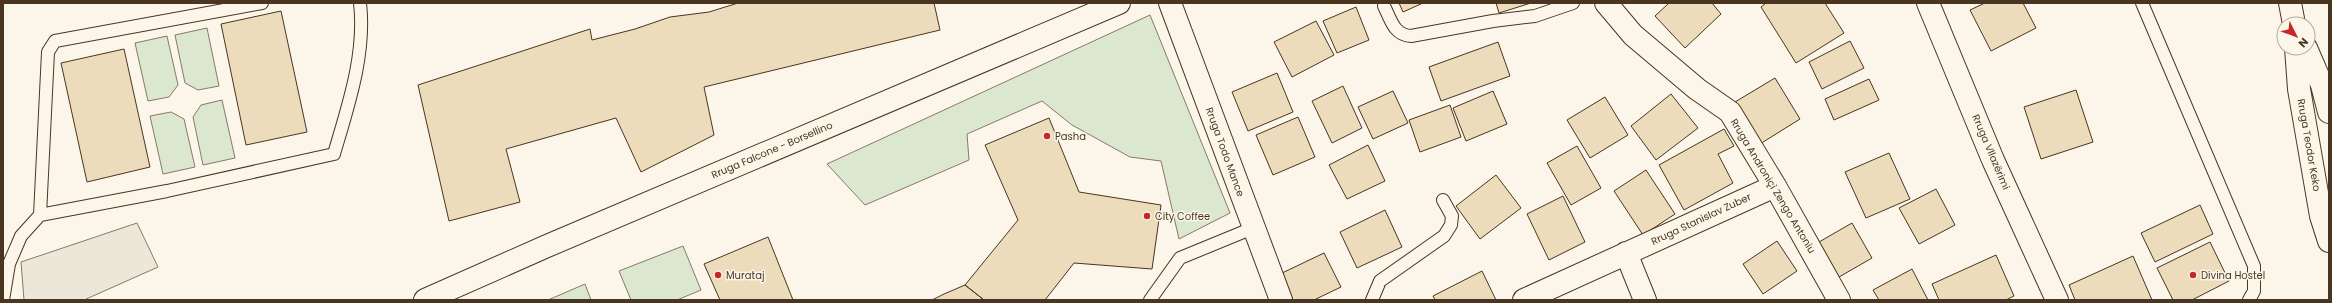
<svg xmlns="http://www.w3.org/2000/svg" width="2332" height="303" font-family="Poppins,sans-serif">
	<rect width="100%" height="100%" fill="#fbf6e9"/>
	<!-- green -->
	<path fill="#dce7d0" stroke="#887966" d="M1150,15l80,198 -51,26 -18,-78 -31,-4 -58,-32 -30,-24 -75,33 2,26 -104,45 -38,-41z
		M207,28l12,58 -21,4 -13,-7 -10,-48z
		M167,36l11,49 -9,12 -21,4 -13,-58z
		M222,100l13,58 -32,7 -10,-48 8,-12z
		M171,112l13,7 11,48 -32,7 -13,-58z
		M683,246l18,44 -24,10h-46l-12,-29z
		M585,284l6,16h-43z"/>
	<!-- parking -->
	<path fill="#ede7d9" stroke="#887966" d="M137,223l21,44 -74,33h-60l-3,-38z"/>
	<!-- building -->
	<path fill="#ecdcbc" stroke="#4a3520" d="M738,3h196l6,27 -236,57 10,48 -73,37 -25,-54 -110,31 14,53 -71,19 -31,-136 172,-56 2,11 43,-11 35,-12 39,-5z
		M1399,3h24l-20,9z
		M1496,3h35l-32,10z
		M1669,3h43l9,11 -36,34 -30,-32z
		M1766,3h59l19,30 -48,30 -35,-56z
		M1985,3h38l13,25 -45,23 -21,-41z
		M1356,7l13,33 -32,13 -14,-32z
		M281,11l26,121 -61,13 -25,-121z
		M1316,21l18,34 -42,22 -18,-35z
		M1850,41l14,27 -42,21 -13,-27z
		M1498,42l12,34 -69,25 -12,-34z
		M124,49l26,118 -63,15 -26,-119z
		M1277,73l16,39 -45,19 -16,-39z
		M1775,78l25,41 -40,25 -25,-42z
		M1869,79l10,21 -45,20 -9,-21z
		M1343,86l19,42 -30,15 -20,-42z
		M2076,90l17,52 -52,17 -17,-52z
		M1393,91l15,32 -35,16 -15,-32z
		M1493,91l14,33 -41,17 -13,-33z
		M1671,94l27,34 -42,32 -25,-34z
		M1605,97l23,38 -38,23 -23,-38z
		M1450,105l11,32 -41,15 -11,-32z
		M1298,117l17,40 -42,18 -17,-40z
		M1049,118l30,74 82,13 -9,64 -78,-6 -29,37h-61l-19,-15 53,-65 -33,-75z
		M1724,129l10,17 -16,8 15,29 -49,27 -25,-45z
		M1368,145l17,36 -38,18 -18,-34z
		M1577,146l24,42 -30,17 -24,-42z
		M1889,153l21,46 -44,19 -21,-46z
		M1646,170l29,44 -32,21 -29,-44z
		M1496,175l25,33 -41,31 -24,-33z
		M1936,189l19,36 -36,19 -20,-36z
		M1563,196l22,46 -36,18 -22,-46z
		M2200,205l13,29 -58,28 -14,-29z
		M1385,210l17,37 -45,21 -17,-36z
		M1852,223l20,35 -33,19 -20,-35z
		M768,237l25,63h-73l-16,-36z
		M1777,241l20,30 -34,23 -20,-30z
		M2210,242l19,39 -37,19h-19l-16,-32z
		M1324,253l17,34 -27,13h-21l-13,-26z
		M1996,255l18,41 -8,4h-67l-7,-16z
		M2133,256l19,44h-77l-6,-15z
		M1912,269l16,31h-49l-6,-10z
		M1482,271l14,29h-61l-2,-4z
		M965,285l19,15h-52l12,-6z"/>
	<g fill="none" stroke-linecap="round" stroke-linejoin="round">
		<!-- service casing -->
		<g stroke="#4a3520" stroke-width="14">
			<path id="service" d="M2142,3l112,263v25l-5,9
				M1384,6c7,14 10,29 27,30l82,-15 42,-5 38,-13
				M40,215l8,-163 7,-11 207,-38
				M3,300l6,-36 12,-28 19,-21 127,-24 167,-37c14,-48 32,-100 26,-151
				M1150,300l30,-42 73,-30
				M1372,300l8,-19 64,-45 7,-11 1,-9 -9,-16"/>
		</g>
		<!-- minor casing -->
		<g stroke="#4a3520" stroke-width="24">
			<path id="minor" d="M1170,3l111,297
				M1606,3l27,32 64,54 33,23 45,74 64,114
				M1928,3l65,157 64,140
				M1626,253l19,47
				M425,300l122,-54 572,-243
				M1524,300l251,-114"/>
		</g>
		<!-- secondary casing -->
		<g stroke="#4a3520" stroke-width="24">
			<path id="secondary" d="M2290,3l4,21
				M2296,48l3,41 22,127 8,25
				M2306,48l16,37 7,27"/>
		</g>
		<!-- service -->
		<use href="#service" stroke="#fbf6e9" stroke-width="12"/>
		<!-- minor -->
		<use href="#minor" stroke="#fbf6e9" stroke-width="22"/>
		<!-- secondary -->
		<use href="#secondary" stroke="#fbf6e9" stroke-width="22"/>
	</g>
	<!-- markers -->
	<g fill="#c62828" stroke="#fbf6e9" stroke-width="1.5">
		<circle cx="1047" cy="136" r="4"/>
		<circle cx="1147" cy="216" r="4"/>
		<circle cx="718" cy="275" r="4"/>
		<circle cx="2193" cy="275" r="4"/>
	</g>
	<g text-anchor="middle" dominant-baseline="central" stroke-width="3" stroke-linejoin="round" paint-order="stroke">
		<!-- poi labels -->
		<g font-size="10" fill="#4a3520" stroke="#fbf6e9" text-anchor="start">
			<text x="1055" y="136">Pasha</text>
			<text x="1155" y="216">City Coffee</text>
			<text x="726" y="275">Murataj</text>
			<text x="2201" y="275">Divina Hostel</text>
		</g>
		<!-- street labels -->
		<g font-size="10" fill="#4a3520" stroke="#fbf6e9">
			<text transform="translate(2309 145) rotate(80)">Rruga Teodor Keko</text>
			<text transform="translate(772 150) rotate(-23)">Rruga Falcone - Borsellino</text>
			<text transform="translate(1225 152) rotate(70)">Rruga Todo Mance</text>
			<text transform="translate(1991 152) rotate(67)">Rruga Vllazërimi</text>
			<text transform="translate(1773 186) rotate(59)">Rruga Androniçi Zengo Antoniu</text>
			<text transform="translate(1701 219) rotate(-25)">Rruga Stanislav Zuber</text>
		</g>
	</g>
	<!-- border -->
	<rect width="2332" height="303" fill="none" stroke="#4a3520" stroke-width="8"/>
	<!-- north arrow -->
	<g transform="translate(2296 36) rotate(132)"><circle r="19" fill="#fbf6e9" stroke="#b4a999"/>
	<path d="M0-3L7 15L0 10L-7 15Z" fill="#c62828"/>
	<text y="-6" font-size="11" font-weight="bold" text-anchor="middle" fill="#4a3520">N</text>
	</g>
</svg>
